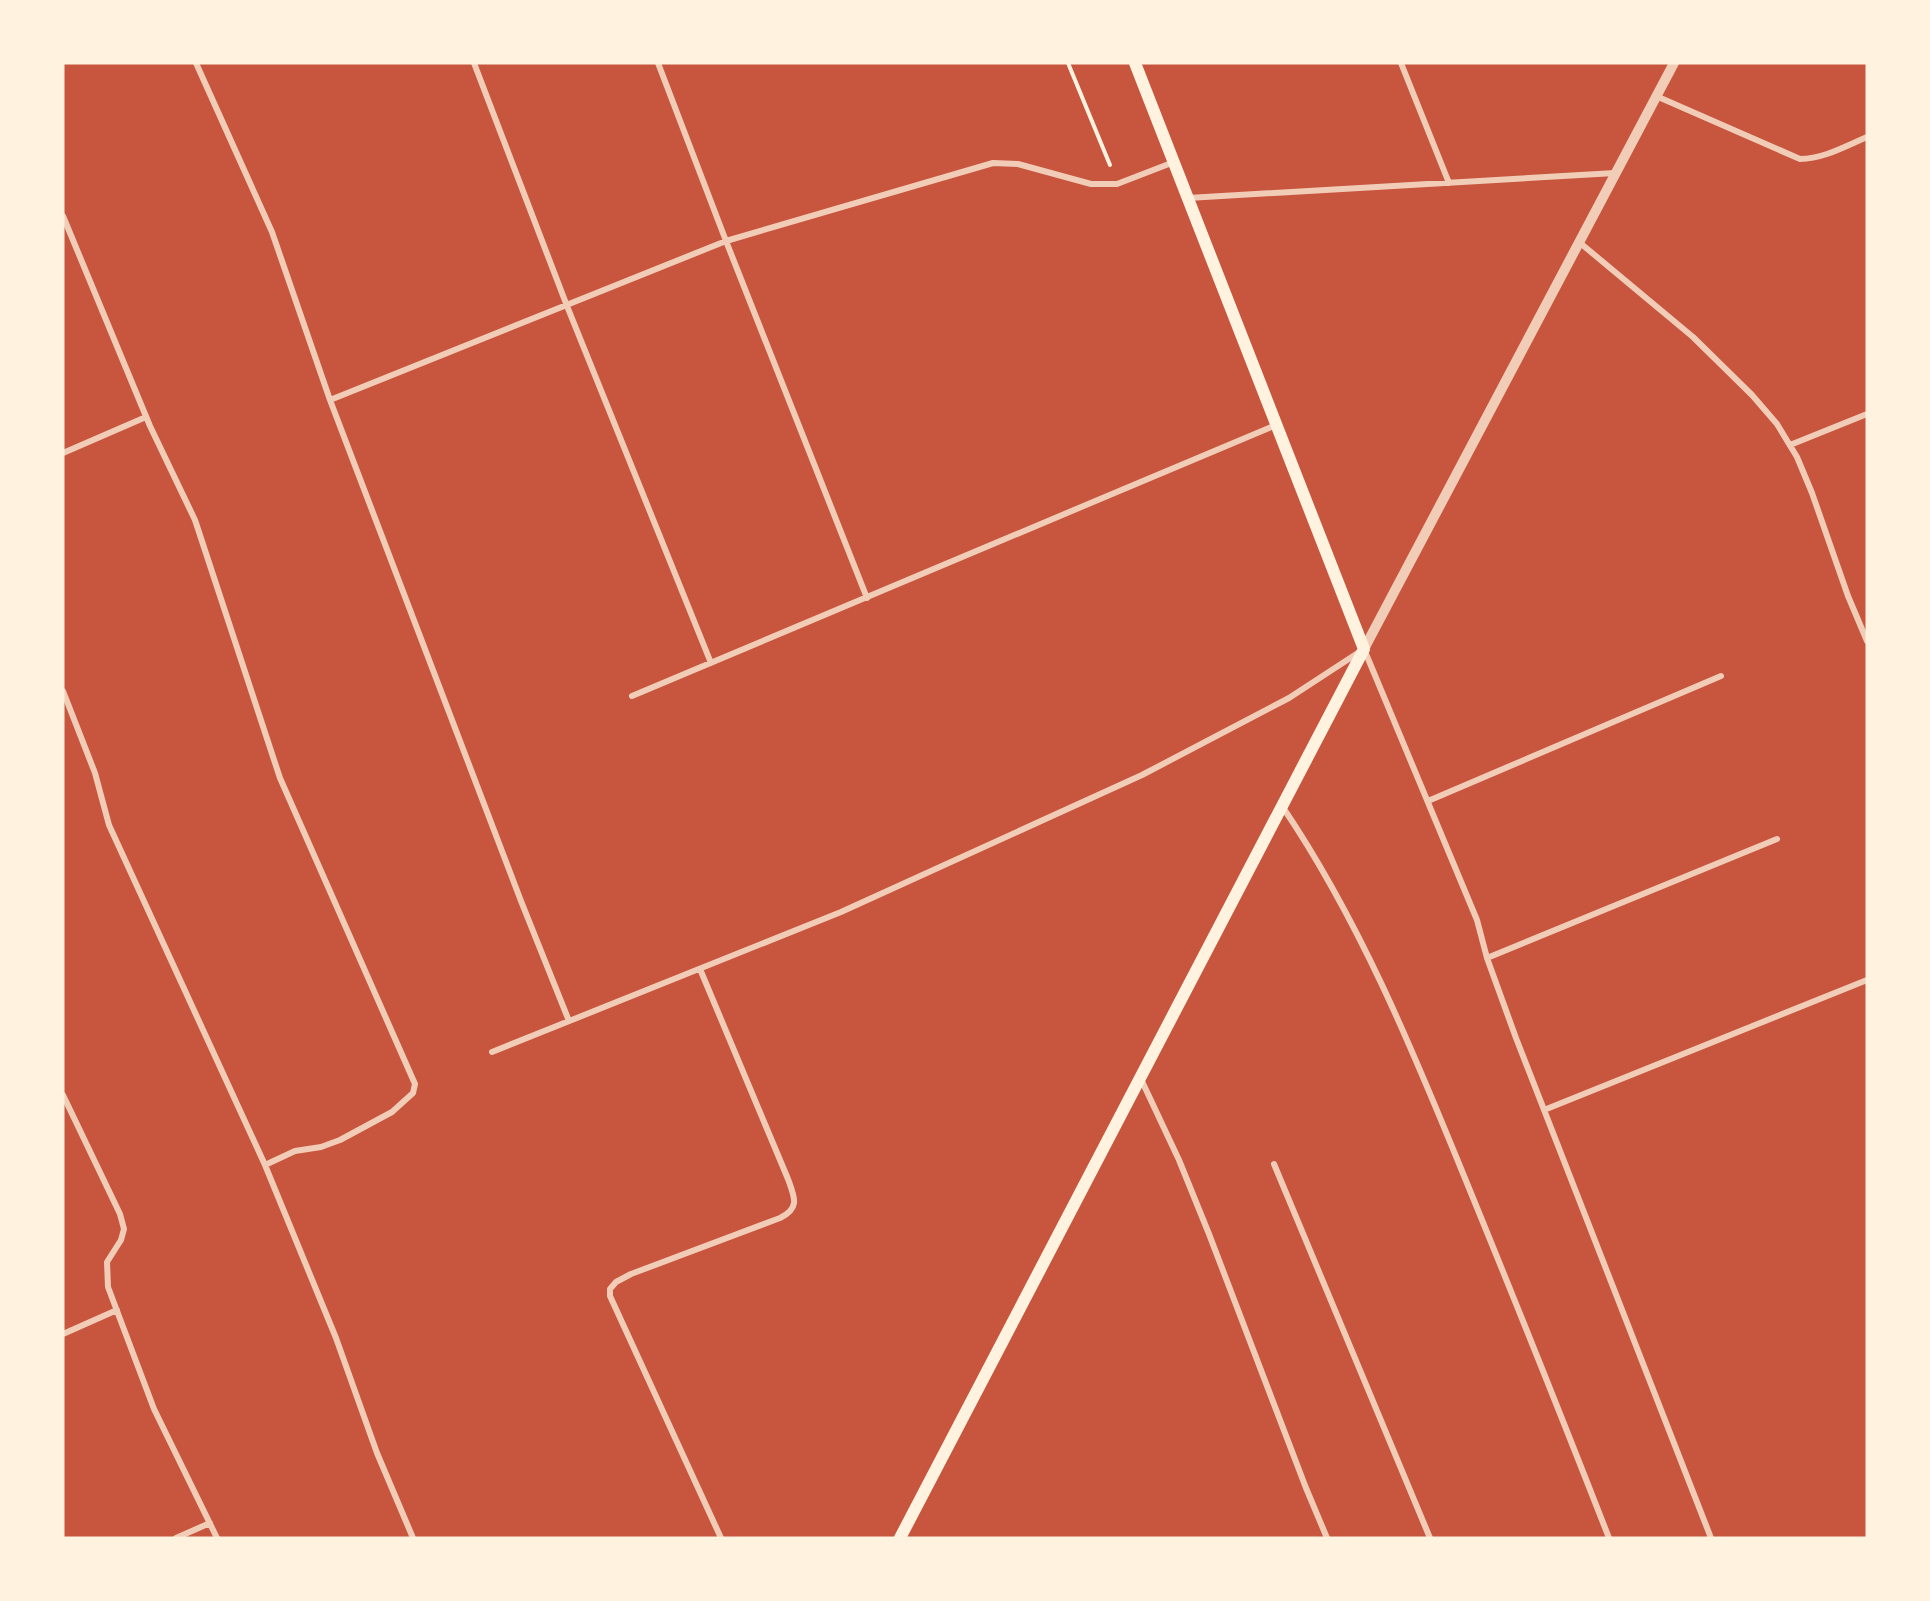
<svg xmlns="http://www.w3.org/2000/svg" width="1930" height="1601" font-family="Barlow,sans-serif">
	<rect width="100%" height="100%" fill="#c8553d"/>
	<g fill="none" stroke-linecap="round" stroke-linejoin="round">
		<!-- path -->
		<path stroke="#fff3e0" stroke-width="4" d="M1068,63l42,102"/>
		<!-- minor -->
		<path stroke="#f1ccb7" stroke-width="6" d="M196,63l76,169 58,168 191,501 48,120
			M474,63l93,243 144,357
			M658,63l68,178 141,357
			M1401,63l48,120
			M1656,96l144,63c23,0 46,-13 67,-22
			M1188,198l427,-25
			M63,216l87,210 45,94 85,258 135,306 -2,9 -21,19 -52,28 -19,7 -26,4 -30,14
			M1579,242l114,95 59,58 25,29 20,33 15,36 36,103 19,45
			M330,400l396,-159 267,-78 25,1 73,20h26l57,-22
			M1790,445l77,-31
			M63,453l83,-36
			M63,691l32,82 14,52 156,340 71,173 41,115 36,85
			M632,696l644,-271
			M1428,801l293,-125
			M1282,806c76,112 129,240 180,365 50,122 99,244 147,367
			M1487,958l290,-119
			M700,969l88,210c7,19 12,29 -8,39l-149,56 -15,8 -6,7v7l111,242
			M492,1052l349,-140 301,-137 147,-77 75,-49 113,271 10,38 29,80 195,500
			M1140,1077l39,83 30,74 97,254 21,50
			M63,1095l57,119 4,15 -3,11 -14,22 1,25 46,122 63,129
			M1544,1110l323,-130
			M1274,1164l156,374
			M63,1334l54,-24
			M176,1538l34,-15"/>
		<!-- tertiary -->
		<path stroke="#f1ccb7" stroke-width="10" d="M1364,649l310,-586"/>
		<!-- secondary -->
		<path stroke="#fff3e0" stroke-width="12" d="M900,1538l464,-889 -229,-586"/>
	</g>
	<!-- border -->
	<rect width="1930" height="1601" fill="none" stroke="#fff3e0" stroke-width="129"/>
</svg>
